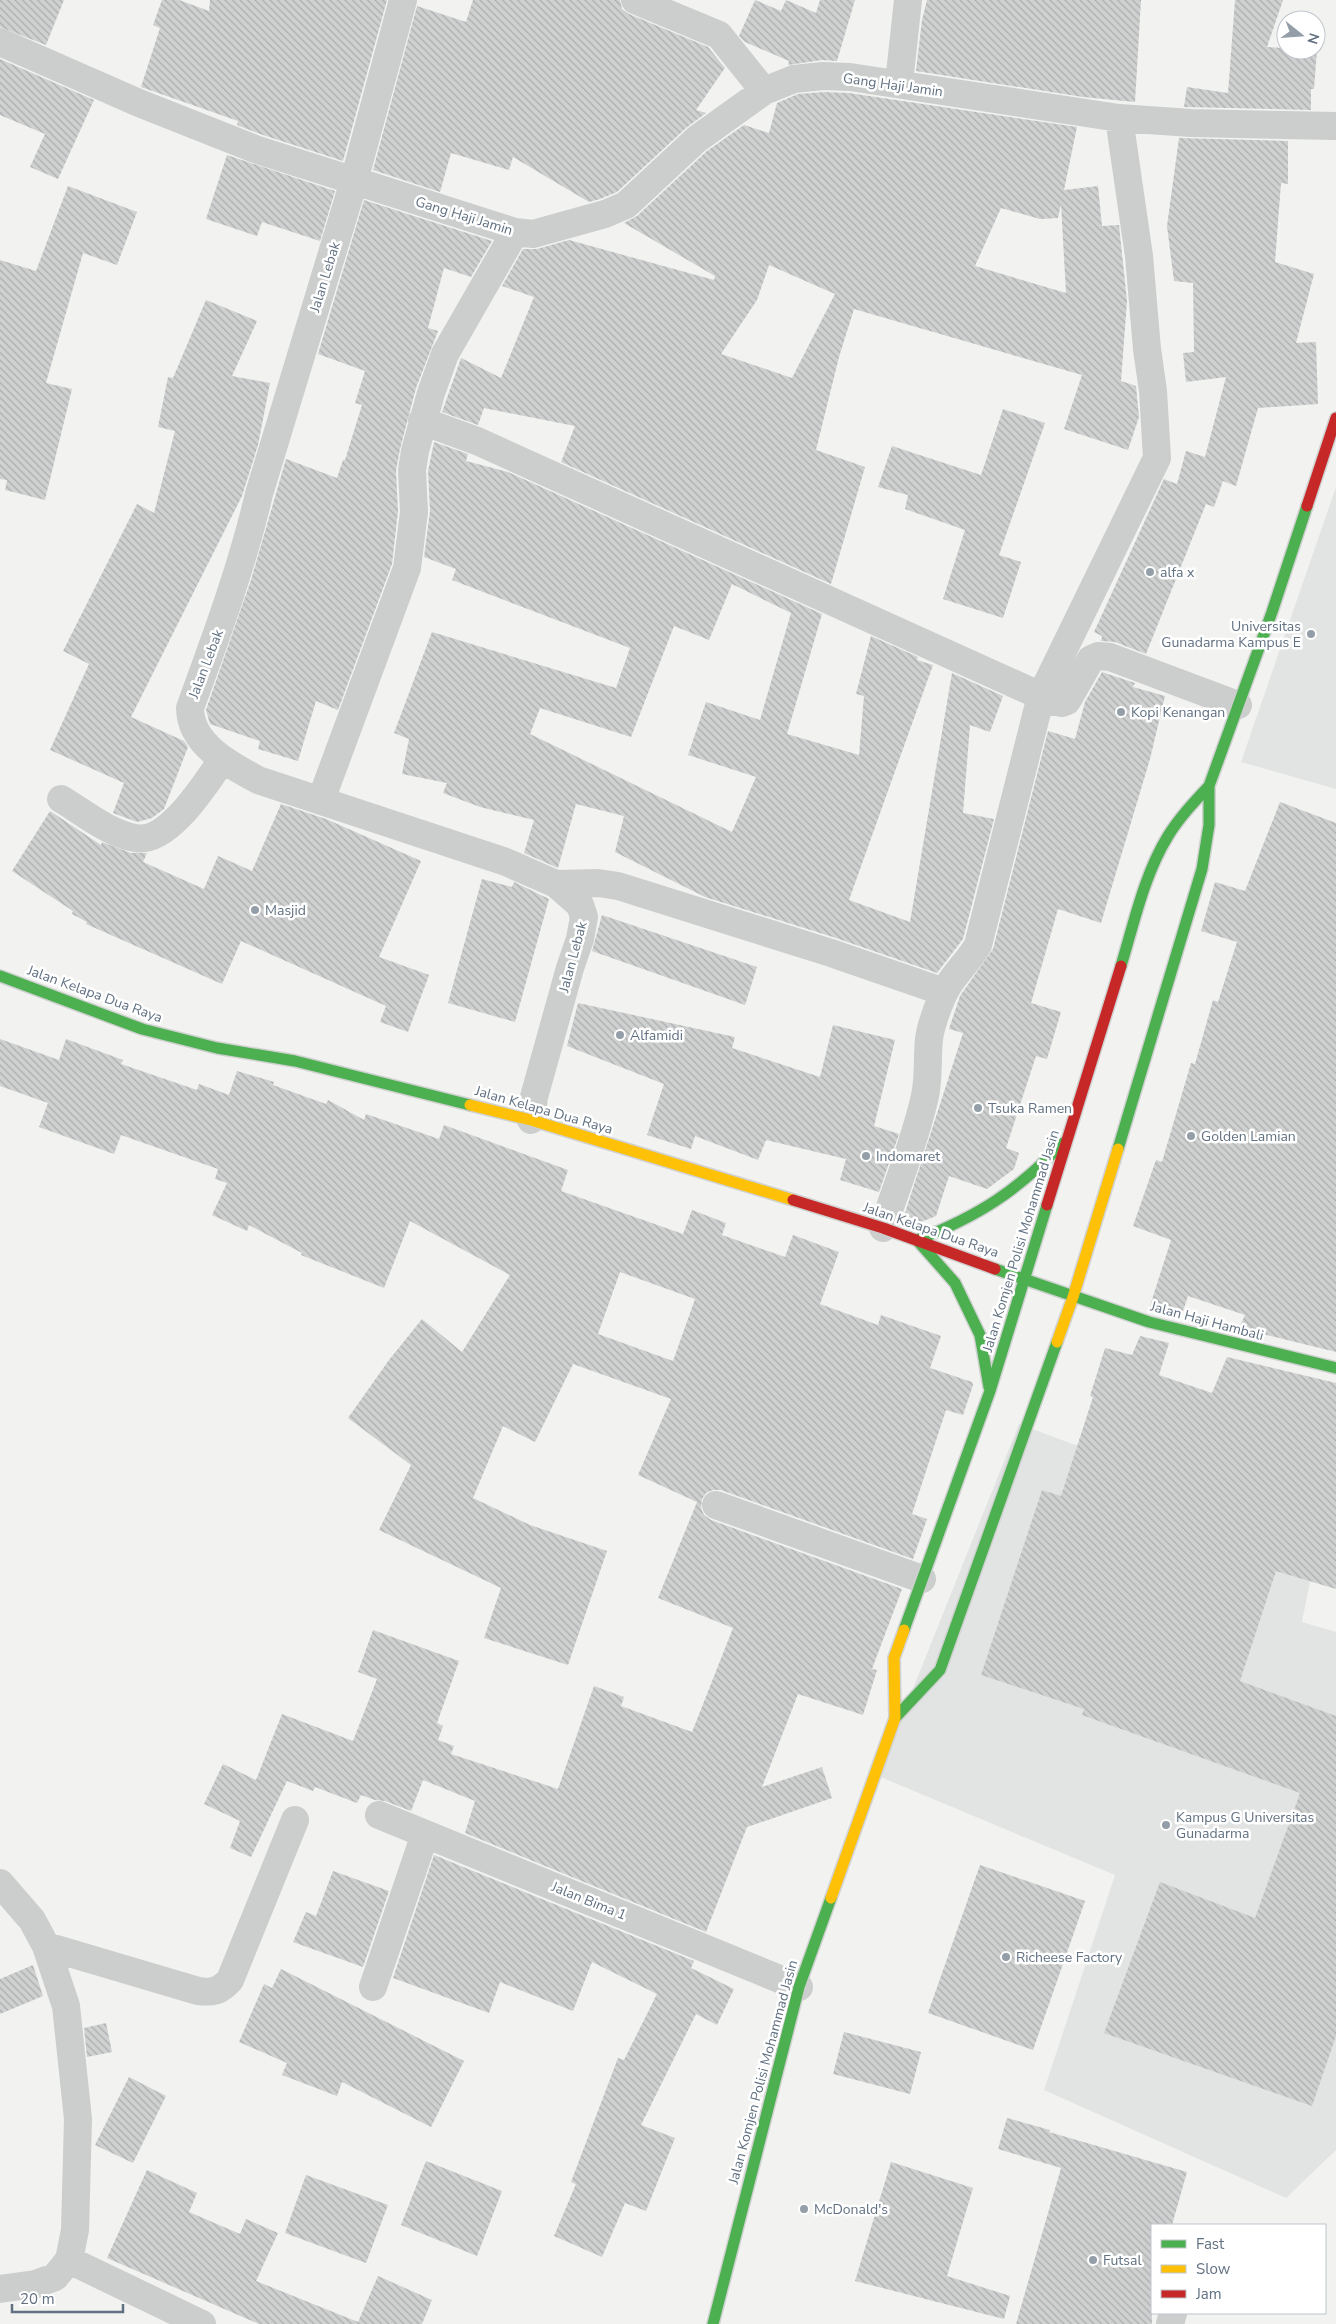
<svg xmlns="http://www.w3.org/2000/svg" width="1336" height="2324" font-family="'Nunito Sans',sans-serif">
	<defs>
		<pattern id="building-back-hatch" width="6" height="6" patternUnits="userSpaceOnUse" patternTransform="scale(1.25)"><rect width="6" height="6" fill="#cfd0d0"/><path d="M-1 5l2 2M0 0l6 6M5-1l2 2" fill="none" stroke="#abadae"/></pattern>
	</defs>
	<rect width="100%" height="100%" fill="#f2f3f0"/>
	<!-- built -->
	<path fill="#e2e4e3" d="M1336,487v302l-95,-27z
		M1019,1424l300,112 -17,86 34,10v518l-50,48 -242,-108 71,-215 -237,-99z"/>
	<!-- building -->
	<path fill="url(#building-back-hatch)" fill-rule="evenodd" d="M0,0h64l-18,45 -46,-18z
		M162,0h17l30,11 1,-11h177l-44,161 -83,-27 -23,-9 1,-4 -97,-34 19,-59 -7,-3z
		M473,0h147l2,9 7,5 79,33 17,21 -29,42 10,3 -20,15 -69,64 -17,7 -11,3 -76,-45 -4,13 -58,-17 -11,39 -67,-22 44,-164 49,16z
		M755,0l26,11 5,-11 30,13 4,-13h35l-18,61 -15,-1 -34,5 1,-4 -44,-19 -6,-6z
		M927,0h214l-6,102 -52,-5 -167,-26 6,-51z
		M1235,0h48l-16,47 19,1v2h31l-3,39h-3v21l-127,-3 3,-20 41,6z
		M0,59l94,41 -36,79 -28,-12 15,-33 -45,-19z
		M824,92l25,1 228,34 -13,63 34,-4 4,40 17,-1 8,76 -6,80 15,5 3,31 -11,33 -64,-21 18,-54 -228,-66 -15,48 -23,93 49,17 -34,117 -270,-122 14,-36 -91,-18 -6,17 -36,-13 19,-54 40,20 33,-81 -32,-11 21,-37h14l32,-9 145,40 1,-4 -91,-53 13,-7 70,-65 37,-26 25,8 8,-30 21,-9zM1061,204l5,89 -91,-27 26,-58 39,11 18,-1zM769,265l66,29 -43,84 -71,-24 36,-54z
		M1179,138l109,3v43l-7,-1 -6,79 39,12 -18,69 20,-1 2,62 -60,4 -22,78 -13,-5 -9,26 -8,-3 -60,150 -31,-12 -14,-1 1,-5 -8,-4 70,-153 13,5 9,-33 19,6 21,-80 -40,5 -3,-29 11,-1 -1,-69 -19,-2 -7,-55z
		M227,155l108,36 -15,50 -58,-19 -5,14 -51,-17z
		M68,186l69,26 -20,53 -34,-12 -37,130 26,6 -27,111 -40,-10 2,-10 -7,-1v-219l36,11z
		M364,200l128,41 -21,36 -27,-9 -16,60 10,3 -22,57 -16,61 -4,22 2,40 -6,53 -54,146 -22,-9 -18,60 -40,-12 2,-8 -50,-17 -4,-14 45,-130 35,-121 51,19 6,-18h2l17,-55 -7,-2 10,-32 -47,-17z
		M206,300l51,21 -25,55 38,7 -12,62 -16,51 -111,221 53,24 4,6 -24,62 -12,9 -15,4 -24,-9 11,-30 -74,-33 39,-86 -26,-13 74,-147 17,9 21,-82 -17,-4 10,-50 5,1z
		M1003,409l42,14 -46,132 22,7 -18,56 -60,-19 22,-69 -60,-21 3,-14 -30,-8 14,-41 89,29z
		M434,442l34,12 -2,7 42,11 314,142 -35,120 72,21 5,-59 -8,-2 15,-58 47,21 -1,3 16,5 -84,235 61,22 42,-249 51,23 -13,36 -20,-7 -7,88 31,6 -31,120 -26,34 -101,-35 -131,-41 -90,-45 9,-36 -48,-12 -18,64 -34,-15 10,-33 -54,-13 -37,-14 4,-10 -45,-9 7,-35 -15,-6 38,-101 184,56 14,-40 -178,-68 4,-11 -32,-12 6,-46 -2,-40zM732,584l59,29 -31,107 -54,-18 -18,53 68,22 -24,55 -202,-98 10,-26 91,29 43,-111 35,14z
		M1102,672l33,11 -2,4 32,9 -15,63 -49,164 -43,-14 -27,94 30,9 -14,47 -11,-3 -30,92 13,5 -5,16 -27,20 -38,-13 -13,40 -15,6 -17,-6 59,-183 -14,-4 11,-33 33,-47 55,-218 27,8 10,-37z
		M1280,802l56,21v529l-97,-24 6,-13 -57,-19 -5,15 -4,-1 -1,3 -28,-7 21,-66 -38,-14 23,-66 6,2 29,-99 4,1 18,-64 5,2 19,-60 -36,-11 14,-49 30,9z
		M281,804l45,15 95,42 -42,96 50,18 -21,57 -28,-10 6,-16 -145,-65 -19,43 -136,-60 1,-2 -15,-8 1,-3 -61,-40 38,-60 51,34 1,-3 29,11h16l-4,9 61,27 14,-33 34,15z
		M482,879l30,8 2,-5 35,17 -34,123 -67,-19z
		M602,915l155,52 -12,38 -153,-54z
		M578,1003l157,34 -3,11 88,29 13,-52 62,15 -21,86 25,8 -20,58 -39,-12 6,-21 -80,-19 -8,20 -63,-24 -4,13 -44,-14 17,-51 -97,-38z
		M0,1039l59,21 7,-21 57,21 -2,4 76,26 2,-6 30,11 8,-24 37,11 -1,3 53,19 2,-4 36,20 2,-6 73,25 5,-14 124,45 -7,21 122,43 9,-24 34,13 -4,12 63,22 8,-22 46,17 -19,52 58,21 3,-10 60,21 -11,32 42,14 1,3 -10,30 -17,-5 -34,104 15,5 -14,40 -192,-69h-8l-7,3 -4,6 -1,9 3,7 7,5 191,69 -30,80 5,1 -14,45 -65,-21 -36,93 60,-20 10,31 -85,29 -41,105 -241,-99 10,-32 -52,-21 -12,31 -26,-10 -10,-1 -14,-5 -4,8 -42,-16 -2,4 -26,-10 -36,76 -21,-9 10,-27 -36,-17 19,-40 33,16 26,-66 71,27 24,-62 -19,-7 15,-42 86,31 -22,62 6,3 -5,14 16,6 -3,8 107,35 36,-103 30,11 -3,9 71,26 41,-104 -75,-30 39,-96 -59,-27 33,-76 -98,-35 -38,78 -32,-16 -30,72 57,27 77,26 -39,114 -84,-27 17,-50 -122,-58 32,-65 -63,-47 41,-58 33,-41 40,33 48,-77 -100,-54 -26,67 -83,-33 1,-2 -53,-28 -2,6 -35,-16 15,-32 -12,-4 3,-10 -97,-34 -7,19 -75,-27 9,-24 -48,-17zM620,1272l75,27 -22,62 -75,-27z
		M1140,1336l29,7 -10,32 53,18 15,-36 109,26v206l-60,-18 -36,110 96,35v320l-24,70 -208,-73 56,-151 95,36 45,-125 -218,-78 2,-6 -103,-34 61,-185 19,6 32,-99 -3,-1 15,-48 27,7z
		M434,1855l260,106 -3,7 43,21 -17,36 -21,-11 -55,111 34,13 -29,73 -21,-8 -23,54 -48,-21 22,-52 -5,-2 47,-124 6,2 33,-66 -65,-32 -19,49 -73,-29 -11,31 -96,-35z
		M980,1865l105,36 -52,149 -105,-37z
		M333,1871l56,20 -26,76 -70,-25 13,-30 10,4z
		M33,1965l10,31 -43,18v-35z
		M281,1969l183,92 -33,66 -89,-45 -5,14 -55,-21 5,-12 -48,-21 25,-58 8,4z
		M106,2023l6,29 -25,5 -3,-29z
		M844,2032l77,20 -11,42 -77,-20z
		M129,2077l37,19 -33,67 -38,-18z
		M1007,2118l43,12 -1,2 138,40 -15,53h-20v99h-136l45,-156 -63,-19z
		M426,2161l76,30 -25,65 -76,-31z
		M891,2162l82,26 -26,88 63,20 -6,23 -149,-38z
		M147,2170l50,23 -8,19 51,22 6,-15 32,14 -22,48 102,41 20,-46 54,24 -10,24h-163l-152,-66z
		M306,2175l82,30 -22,58 -81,-30z"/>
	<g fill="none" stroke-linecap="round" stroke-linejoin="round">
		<!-- fast casing -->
		<g stroke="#d0d1d1" stroke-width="14">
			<path id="fast" d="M1121,966c13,-43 23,-91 47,-130 11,-18 26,-34 41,-50
				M0,976l142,53 75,19 78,13 175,44
				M1118,1149l84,-280 7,-44v-39l63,-174 35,-106
				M995,1269l154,53 187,46
				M989,1387l-9,-52 -25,-52 -38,-43c62,-24 100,-49 146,-97
				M904,1630l86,-239 57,-186
				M895,1718l45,-48 117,-328
				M713,2324l86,-337 32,-89"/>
		</g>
		<!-- slow casing -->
		<g stroke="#d0d1d1" stroke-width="14">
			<path id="slow" d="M470,1105l61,15 262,80
				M1057,1342l16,-45 45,-148
				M831,1898l64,-180 -1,-60 10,-28"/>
		</g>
		<!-- jam casing -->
		<g stroke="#d0d1d1" stroke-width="14">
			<path id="jam" d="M1307,506l29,-88
				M793,1200l90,28 112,41
				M1047,1205l74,-239"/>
		</g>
		<!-- street -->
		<path stroke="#cccdcd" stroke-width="28" d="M403,0l-49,181 -95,313c-17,73 -43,143 -69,214 0,36 40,57 68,72l248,82 50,22 24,21 4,12 -4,22 -10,29 -36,129 -3,23
			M635,0l84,35 45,56
			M0,42l139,61 116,46 260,83 18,2 72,-20 21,-9 71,-66 67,-48 30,-12 29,-3 27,1 269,41 72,5 145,3
			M899,83l9,-83
			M422,421l55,20 575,260 10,2 5,-2 24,-42 7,-3 12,1 128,48
			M61,799c22,13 47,34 74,39 33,7 71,-55 87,-78
			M321,800l86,-232 7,-56 -2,-42 3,-19 16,-58 14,-39 70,-122
			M556,884l42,-1 20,3 213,67 113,39
			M883,1228c14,-43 32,-87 42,-132 4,-19 2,-38 4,-57 2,-15 8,-30 14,-44 8,-19 25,-32 35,-50l63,-249 116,-238 -4,-67 -6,-42 -8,-93 -20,-138
			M716,1505l206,74
			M379,1815l420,172
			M0,1883l32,37 14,26 20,60 12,113 -3,111 -6,30 -14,17 -19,7 -36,5
			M46,1946l152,45c15,2 22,0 32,-11l65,-160
			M373,1987l52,-153
			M69,2260l133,64
			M1170,2324l3,-11"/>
		<!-- fast -->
		<use href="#fast" stroke="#4caf50" stroke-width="11"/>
		<!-- slow -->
		<use href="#slow" stroke="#ffc107" stroke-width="11"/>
		<!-- jam -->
		<use href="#jam" stroke="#c62828" stroke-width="11"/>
	</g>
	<!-- markers -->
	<g fill="#949ea8" stroke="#fff" stroke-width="2">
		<circle cx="1150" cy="572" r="5"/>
		<circle cx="1311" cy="634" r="5"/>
		<circle cx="1121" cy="712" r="5"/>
		<circle cx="255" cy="910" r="5"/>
		<circle cx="620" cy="1035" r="5"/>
		<circle cx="978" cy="1108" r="5"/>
		<circle cx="1191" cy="1136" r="5"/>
		<circle cx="866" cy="1156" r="5"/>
		<circle cx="1166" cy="1825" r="5"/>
		<circle cx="1006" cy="1957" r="5"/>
		<circle cx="804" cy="2209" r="5"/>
		<circle cx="1093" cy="2260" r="5"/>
	</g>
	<g text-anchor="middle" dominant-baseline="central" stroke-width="5" stroke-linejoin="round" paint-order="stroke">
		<!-- street labels -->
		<g font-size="14" fill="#617182" stroke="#fff">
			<text transform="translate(893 85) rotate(8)">Gang Haji Jamin</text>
			<text transform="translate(464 216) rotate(17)">Gang Haji Jamin</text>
			<text transform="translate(325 277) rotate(-73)">Jalan Lebak</text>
			<text transform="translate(206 664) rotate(-69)">Jalan Lebak</text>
			<text transform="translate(573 957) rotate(-75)">Jalan Lebak</text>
			<text transform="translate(95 994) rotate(20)">Jalan Kelapa Dua Raya</text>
			<text transform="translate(544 1110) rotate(16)">Jalan Kelapa Dua Raya</text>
			<text transform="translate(931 1230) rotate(19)">Jalan Kelapa Dua Raya</text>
			<text transform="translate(1021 1241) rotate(-73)">Jalan Komjen Polisi Mohammad Jasin</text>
			<text transform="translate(1207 1321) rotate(15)">Jalan Haji Hambali</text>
			<text transform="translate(589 1901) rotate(22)">Jalan Bima 1</text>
			<text transform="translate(763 2072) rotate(-75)">Jalan Komjen Polisi Mohammad Jasin</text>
		</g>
		<!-- poi labels -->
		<g font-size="14" fill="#617182" stroke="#fff" text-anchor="start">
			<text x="1160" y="572">alfa x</text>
			<text x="1301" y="626" text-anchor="end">Universitas<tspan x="1301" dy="16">Gunadarma Kampus E</tspan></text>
			<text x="1131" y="712">Kopi Kenangan</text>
			<text x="265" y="910">Masjid</text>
			<text x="630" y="1035">Alfamidi</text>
			<text x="988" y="1108">Tsuka Ramen</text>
			<text x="1201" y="1136">Golden Lamian</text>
			<text x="876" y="1156">Indomaret</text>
			<text x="1176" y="1817">Kampus G Universitas<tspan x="1176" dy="16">Gunadarma</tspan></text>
			<text x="1016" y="1957">Richeese Factory</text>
			<text x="814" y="2209">McDonald's</text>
			<text x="1103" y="2260">Futsal</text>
		</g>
	</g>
	<!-- legend -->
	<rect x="1151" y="2224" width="175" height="90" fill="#ffffff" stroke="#c0c6cd"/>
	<rect x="1161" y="2240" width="25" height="8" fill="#4caf50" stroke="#c0c6cd"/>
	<text x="1196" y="2249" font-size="15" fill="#617182">Fast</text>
	<rect x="1161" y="2265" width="25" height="8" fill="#ffc107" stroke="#c0c6cd"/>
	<text x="1196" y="2274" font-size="15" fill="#617182">Slow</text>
	<rect x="1161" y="2290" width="25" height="8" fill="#c62828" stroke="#c0c6cd"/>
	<text x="1196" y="2299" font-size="15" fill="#617182">Jam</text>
	<!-- north arrow -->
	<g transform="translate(1301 35) rotate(107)"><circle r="24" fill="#ffffff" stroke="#c0c6cd"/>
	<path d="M0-4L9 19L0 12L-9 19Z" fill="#949ea8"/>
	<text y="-8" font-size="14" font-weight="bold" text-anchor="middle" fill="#617182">N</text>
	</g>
	<!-- scale -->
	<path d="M12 2304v8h111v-8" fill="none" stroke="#617182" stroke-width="2.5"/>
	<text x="20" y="2304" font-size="15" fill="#617182" stroke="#ffffff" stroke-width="4" paint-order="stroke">20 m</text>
</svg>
